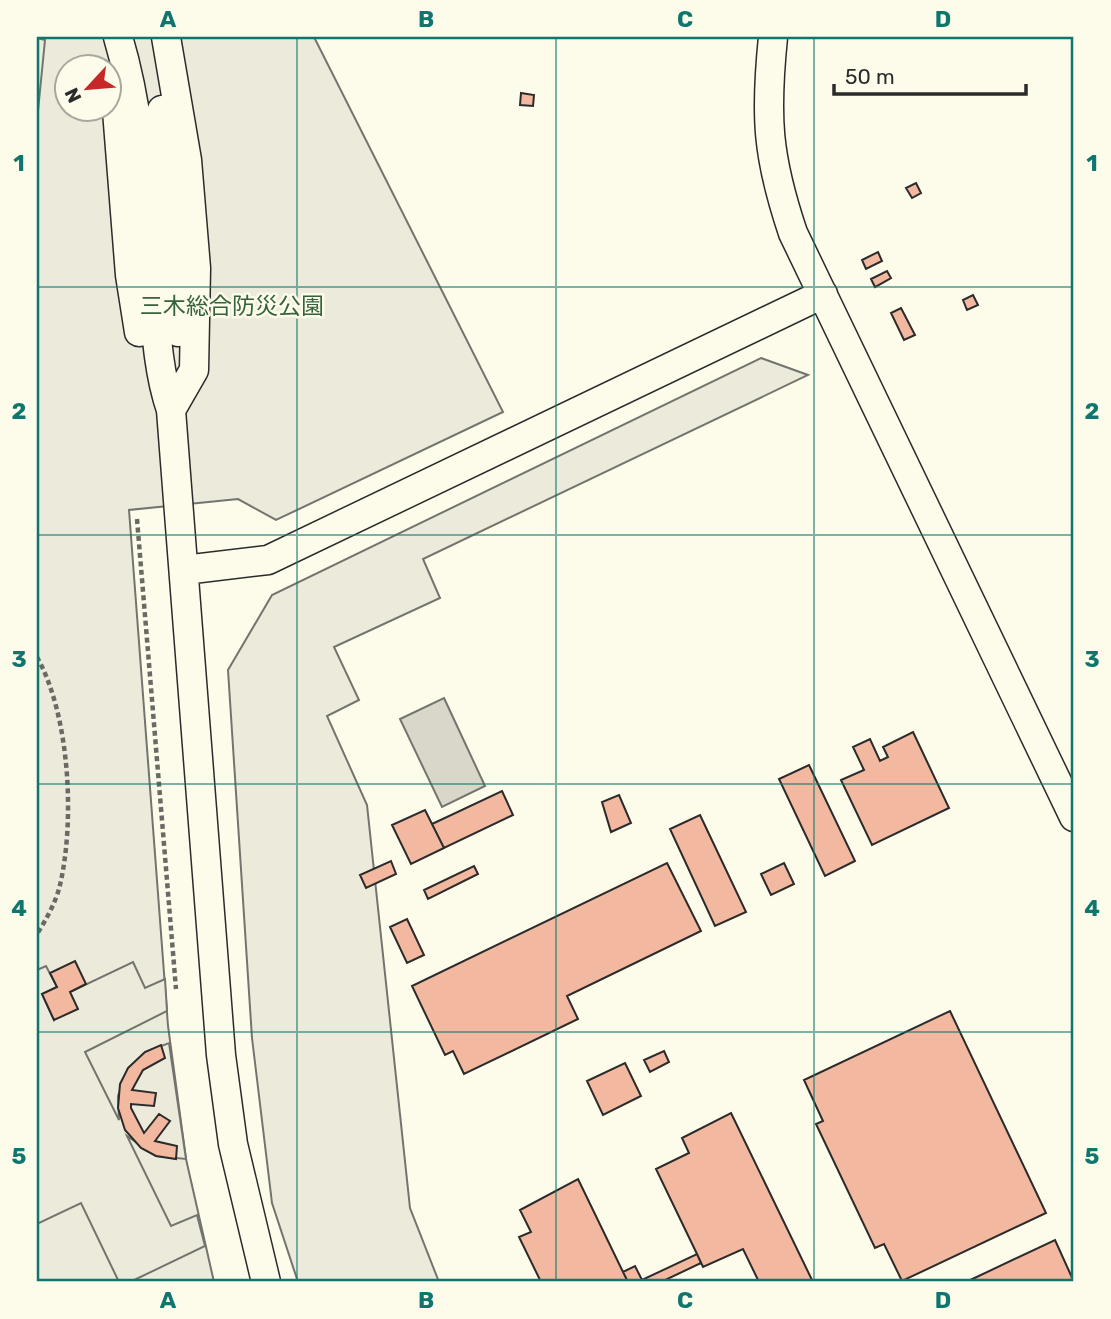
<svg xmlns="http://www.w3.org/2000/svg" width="1111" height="1319" font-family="Rubik,'Noto Sans JP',sans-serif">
	<rect width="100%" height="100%" fill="#fdfbea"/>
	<!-- green -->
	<path fill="#ecebdb" stroke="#74746e" stroke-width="2" fill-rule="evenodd" d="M37,37h277l189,375 -227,108 -38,-21 -109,11 39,516 18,133 28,123h-177zM66,66h42v42h-42z
		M761,358l47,17 -385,184 17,39 -106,49 25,53 -32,16 40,89 43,403 29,74h-141l-26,-79 -20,-165 -24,-368 44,-75z"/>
	<!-- parking -->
	<path fill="#eceadb" stroke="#74746e" stroke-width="2" d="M37,38l8,2 -8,81z
		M133,962l12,26 20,-9 2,32 -82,41 34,68 -1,-24 10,-28 17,-16 24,-9 17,116 -30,-3 -29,-20 44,90 26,-11 8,31 -75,36h-11l-38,-79 -44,21v-254l9,-4 11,21 -15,7 12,26 16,-28z"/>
	<!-- water -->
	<path fill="#d8d7c9" stroke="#74746e" stroke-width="2" d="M444,698l41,88 -43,21 -42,-88z"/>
	<!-- building -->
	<path fill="#f2b8a0" stroke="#2b2b2b" stroke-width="2" d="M521,93l13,2 -1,11 -13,-1z
		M916,183l5,10 -9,5 -6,-10z
		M878,252l4,9 -16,8 -4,-9z
		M887,271l4,7 -16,9 -4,-8z
		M973,295l5,10 -11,5 -4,-10z
		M901,308l14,27 -11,5 -13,-27z
		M913,732l36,76 -77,37 -31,-65 23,-10 -11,-23 17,-8 10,22 8,-4 -5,-10z
		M809,765l46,96 -30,15 -46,-97z
		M502,791l11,24 -69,33 -12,-24z
		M619,795l12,28 -20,9 -9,-30z
		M425,810l19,38 -33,16 -19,-39z
		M700,815l46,97 -31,14 -45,-97z
		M391,861l5,13 -30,14 -6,-13z
		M667,863l34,68 -134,65 11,23 -114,55 -11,-23 -8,4 -33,-69z
		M784,863l10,21 -23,11 -10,-21z
		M474,866l4,8 -50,25 -4,-9z
		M407,919l17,36 -17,8 -17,-36z
		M75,961l11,23 -16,8 8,17 -24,11 -12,-26 15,-7 -7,-14z
		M950,1011l96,202 -144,68 -18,-37 -9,4 -59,-124 7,-3 -19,-41z
		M161,1045l4,13 -22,12 -11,20 24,3 -2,13 -23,-2v4l13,25 15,-19 11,7 -15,20 22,5 -1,13 -20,-3 -15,-8 -16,-18 -7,-22 2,-24 8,-16 17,-16z
		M664,1051l5,11 -19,10 -6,-12z
		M625,1063l16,33 -38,19 -16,-34z
		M731,1113l49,101 33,68h-54l-16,-33 -40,18 -6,-13 -41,-85 33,-16 -7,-15z
		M578,1179l45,93 5,10h-87l-22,-45 12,-5 -11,-22z
		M1055,1240l19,42h-108z
		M697,1254l4,9 -40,19h-33l-5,-10 12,-6 7,14z"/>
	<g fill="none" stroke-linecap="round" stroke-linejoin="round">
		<!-- minor casing -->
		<g stroke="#2b2b2b" stroke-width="31">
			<path id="minor" d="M118,37c23,77 27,157 34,237 4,46 4,92 19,136l50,645 12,89 33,138
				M166,37l21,123 9,108 -2,102 -23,40
				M773,37c-8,79 -6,119 20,196l281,584
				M116,98l14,177 9,57
				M162,110l16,222
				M184,570l84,-10 555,-266"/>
		</g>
		<!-- path -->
		<path stroke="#6a6964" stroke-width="4.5" stroke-dasharray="5 3.5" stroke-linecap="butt" d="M137,519l39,470
			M37,657c33,59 38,164 23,228 -4,17 -14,35 -23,49"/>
		<!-- minor -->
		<use href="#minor" stroke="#fdfbea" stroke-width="28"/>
	</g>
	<!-- grid -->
	<path fill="none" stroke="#0f766e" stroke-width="2" stroke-opacity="0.55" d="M297,37v1245M556,37v1245M814,37v1245M37,287h1037M37,535h1037M37,784h1037M37,1032h1037"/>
	<g text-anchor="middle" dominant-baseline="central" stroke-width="5" stroke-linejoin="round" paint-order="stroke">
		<!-- park labels -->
		<g font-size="23" fill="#34623c" stroke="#fdfbea">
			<text x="232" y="306">三木総合防災公園</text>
		</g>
	</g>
	<!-- border -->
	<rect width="1111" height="1319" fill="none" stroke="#fdfbea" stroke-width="77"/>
	<!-- north arrow -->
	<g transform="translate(88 88) rotate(244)"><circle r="33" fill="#fdfbea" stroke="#a9a89e" stroke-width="2"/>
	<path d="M0-5L12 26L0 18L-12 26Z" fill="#c62828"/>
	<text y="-10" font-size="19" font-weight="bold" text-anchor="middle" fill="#2b2b2b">N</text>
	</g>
	<!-- scale -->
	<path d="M834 84v10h192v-10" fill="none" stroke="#2b2b2b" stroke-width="3.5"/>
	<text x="845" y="84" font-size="21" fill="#2b2b2b" stroke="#fdfbea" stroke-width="5" paint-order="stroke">50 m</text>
	<rect x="38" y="38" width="1034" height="1242" fill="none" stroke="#0f766e" stroke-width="2.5"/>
	<g font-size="23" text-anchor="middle" font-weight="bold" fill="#0f766e">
		<text x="168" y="27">A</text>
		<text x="426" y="27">B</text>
		<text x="685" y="27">C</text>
		<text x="943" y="27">D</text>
		<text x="19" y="171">1</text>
		<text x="1092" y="171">1</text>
		<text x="19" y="419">2</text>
		<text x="1092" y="419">2</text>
		<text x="19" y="667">3</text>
		<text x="1092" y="667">3</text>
		<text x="19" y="916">4</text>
		<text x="1092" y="916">4</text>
		<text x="19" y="1164">5</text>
		<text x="1092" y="1164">5</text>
		<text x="168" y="1308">A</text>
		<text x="426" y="1308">B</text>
		<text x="685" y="1308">C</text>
		<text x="943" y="1308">D</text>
	</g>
</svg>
